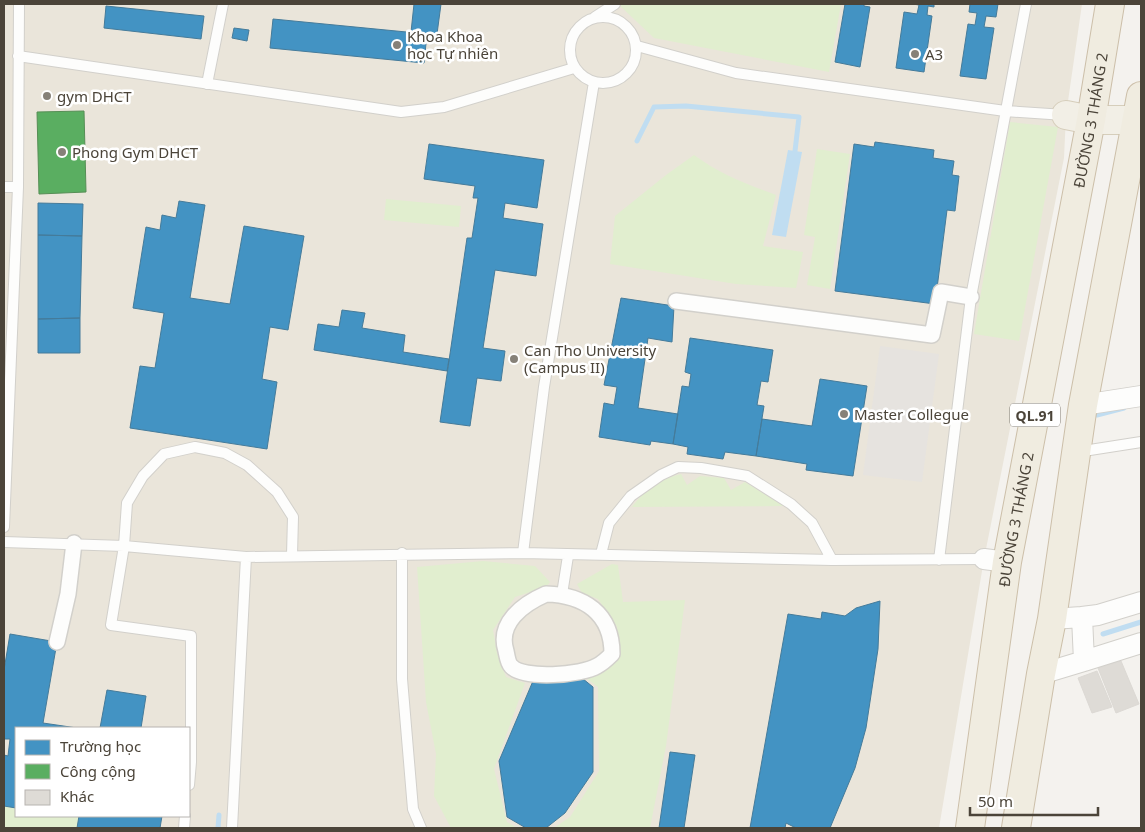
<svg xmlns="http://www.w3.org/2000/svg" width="1145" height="832" font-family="'Noto Sans',sans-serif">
	<rect width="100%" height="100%" fill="#f4f2ee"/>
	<!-- education -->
	<path fill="#eae5da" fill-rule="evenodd" d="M4,4h1078l-16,111 -2,43 -80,401 -45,269h-935zM16,728h173v88h-173z"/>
	<!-- green -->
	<path fill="#e1eecf" d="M618,4h223l-12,68 -175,-34z
		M1010,122l48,5 -39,214 -45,-7z
		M817,149l33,5 -20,135 -23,-4 8,-48 -11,-2z
		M694,155c26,19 52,29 82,40l-13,51 40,6 -7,36 -60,-4 -126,-20 5,-48 51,-41z
		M386,199l75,7 -2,21 -75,-7z
		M681,474l6,11 13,-9 24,2 7,12 14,-8 39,24 -152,1c15,-20 24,-26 49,-33z
		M483,561l52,5 15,16 -4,5 -31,10 -22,33 4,23 9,24 19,6 -31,86 13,53 10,6h-66l-17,-32 2,-42 -10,-52 -9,-135z
		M612,564l6,1 5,37 62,-2 -19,146 -16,82h-96l16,-11 29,-46 -1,-84 -15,-11 34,-22v-27l-19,-28 -16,-6 -5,-9z
		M4,806l12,2v8h63l-2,12h-73z"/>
	<!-- parking -->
	<path fill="#e6e3df" d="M880,346l59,8 -17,128 -59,-7z"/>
	<!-- water -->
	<path fill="#c0ddf1" d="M788,150l14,2 -16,85 -14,-2z"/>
	<!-- schools -->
	<path fill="#4393c3" stroke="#457b9a" d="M414,4h27l-4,30 -26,-2z
		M845,4h19v2l6,1 -10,60 -25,-5z
		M913,4h21v3l-6,-1 -1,9 5,1 -8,56 -28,-4 8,-56 13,2 2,-9z
		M970,4h28l-2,13 -10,-1 -2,11 10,1 -8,51 -26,-3 8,-52 7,1 2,-12 -8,-1z
		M106,6l98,10 -3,23 -97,-11z
		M273,19l154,15 -3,29 -154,-15z
		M234,28l15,2 -2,11 -15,-3z
		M875,142l59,8 -1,8 21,3 -2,14 7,1 -4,35 -8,-1 -12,94 -100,-13 19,-147 20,3z
		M429,144l115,16 -7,48 -32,-5 -2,15 40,6 -7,52 -41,-6 -12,78 22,3 -4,30 -24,-3 -7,48 -30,-4 27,-184h5l6,-40h-5l2,-12 -51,-7z
		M179,201l26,4 -15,93 40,6 14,-78 60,10 -16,94 -18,-3 -8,52 15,3 -10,67 -137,-21 10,-62 15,2 9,-55 -31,-5 13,-81 14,3 2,-15 14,3z
		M38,203l45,1 -1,32 -44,-1z
		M38,235l44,1 -2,82 -42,1z
		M621,298l53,8 -2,36 -24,-4 -10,70 40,6 -5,30 -22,-3 -1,4 -51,-8 5,-34 10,2 3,-18 -13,-2z
		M342,310l23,3 -3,15 43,7 -2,17 46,7 -2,12 -133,-21 4,-26 21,3z
		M80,318v35h-42v-34z
		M690,338l83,12 -5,32 -7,-1 -4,24 7,1 -8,50 -31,-4 -2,7 -36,-5 1,-7 -15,-3 9,-58 7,1 2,-13 -6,-2z
		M820,379l47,7 -14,90 -47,-6 1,-6 -51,-8 6,-37 50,7z
		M880,601l-2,48 -12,79 -11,40 -25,60h-34l-10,-5 -1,5h-35l38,-214 33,5 1,-7 23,4 11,-8z
		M10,634l47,8 -14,81 34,5h-61v80l-12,-2v-51l4,1 2,-17h-6v-69z
		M577,674l16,13v85l-28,41 -19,15h-20l-19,-11 -8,-56 34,-80 24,-6z
		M107,690l39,6 -5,32h-41z
		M670,752l25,3 -11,73h-25z
		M79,816h83l-2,12h-83z"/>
	<!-- public -->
	<path fill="#5aae61" stroke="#568e55" d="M84,111l2,81 -47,2 -2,-82z"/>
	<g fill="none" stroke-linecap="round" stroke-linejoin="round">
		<!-- stream -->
		<path stroke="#c0ddf1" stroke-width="5" d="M637,141l17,-34 32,-1 113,11 -4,34
			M1097,415l27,-7
			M1103,634l38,-12
			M218,828l1,-13"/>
	</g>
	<!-- building -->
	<path fill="#dedbd6" stroke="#dcd9d4" d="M1121,661l18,43 -23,9 -18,-45z
		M1097,671l15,36 -20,6 -14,-35z"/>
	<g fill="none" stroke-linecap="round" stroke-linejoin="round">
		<!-- service casing -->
		<g stroke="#d2d0cb" stroke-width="12">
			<path id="service" d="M570 50a33 33 0 1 1 66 0a33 33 0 1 1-66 0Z
				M595,17l20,-13
				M637,46l99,27 269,38 60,4
				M18,56l383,56 43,-5 130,-39
				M207,84l16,-80
				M4,187h14
				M1077,452l64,-10
				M4,527l14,-340 1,-183
				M4,542l120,4 122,11 277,-4 309,7 152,-1
				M402,553v126l11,130 8,19
				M523,553l21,-166 50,-305
				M601,554l8,-31 22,-27 30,-21 17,-8 23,1 46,8 44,28 21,19 20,37
				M939,560l32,-263 55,-293
				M562,594l6,-38
				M189,785l2,-23v-126l-80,-11 13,-79 3,-43 16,-27 21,-22 31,-7 30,6 22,12 30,27 16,25 -1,38
				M184,828l1,-12
				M232,828l14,-271"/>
		</g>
		<!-- pedestrian casing -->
		<g stroke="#d2d0cb" stroke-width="18">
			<path id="pedestrian" d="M676,301l256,34 9,-43 30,5
				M546,594c38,1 66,19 66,60 -4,4 -9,9 -15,12 -15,9 -74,14 -86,0 -3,-3 -4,-10 -5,-15 -9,-28 17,-47 40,-57z
				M57,642l11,-48 6,-51"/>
		</g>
		<!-- minor casing -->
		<g stroke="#d2d0cb" stroke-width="22">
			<path id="minor" d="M1083,405l58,-9
				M984,559l23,3
				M1082,617l16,-2 43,-13
				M1084,661l57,-18
				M1041,674l43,-13 -2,-44 -30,2"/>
		</g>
		<!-- primary casing -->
		<g stroke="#d6cebb" stroke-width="30">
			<path id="primary" d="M1066,115l25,5h46"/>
		</g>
		<!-- trunk casing -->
		<g stroke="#ccbfa9" stroke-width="30">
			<g id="trunk">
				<path id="s1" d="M970,828l37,-266 84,-442 19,-116"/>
				<path d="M1016,828l25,-154 11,-55 31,-214 58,-309"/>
			</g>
		</g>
		<!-- service -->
		<use href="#service" stroke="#fdfdfc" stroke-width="10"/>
		<!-- pedestrian -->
		<use href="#pedestrian" stroke="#fdfdfc" stroke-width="15"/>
		<!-- minor -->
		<use href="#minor" stroke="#fdfdfc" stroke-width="20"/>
		<!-- primary -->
		<use href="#primary" stroke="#f2efe6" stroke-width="28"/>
		<!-- trunk -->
		<use href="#trunk" stroke="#f0ece0" stroke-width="28"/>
	</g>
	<!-- markers -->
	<g fill="#868178" stroke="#fff" stroke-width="2">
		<circle cx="397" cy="45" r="5"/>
		<circle cx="915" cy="54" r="5"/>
		<circle cx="47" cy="96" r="5"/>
		<circle cx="62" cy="152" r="5"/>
		<circle cx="514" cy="359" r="5"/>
		<circle cx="844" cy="414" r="5"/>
	</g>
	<g text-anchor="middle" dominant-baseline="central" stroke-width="5" stroke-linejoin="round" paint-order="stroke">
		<!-- shield labels -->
		<rect fill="#fff" stroke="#817c74" stroke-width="1" x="1010" y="403.5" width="50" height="23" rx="4"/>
		<g font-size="14" font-weight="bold" fill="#4b4439">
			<text x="1035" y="415">QL.91</text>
		</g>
		<!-- poi labels -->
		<g font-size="15" fill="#4b4439" stroke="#fff" text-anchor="start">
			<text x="407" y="36">Khoa Khoa<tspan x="407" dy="17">học Tự nhiên</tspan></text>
			<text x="925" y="54">A3</text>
			<text x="57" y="96">gym DHCT</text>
			<text x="72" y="152">Phong Gym DHCT</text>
			<text x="524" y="350">Can Tho University<tspan x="524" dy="17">(Campus II)</tspan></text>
			<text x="854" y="414">Master Collegue</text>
		</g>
		<!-- street labels -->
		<g font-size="15" fill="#4b4439" stroke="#fff">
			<text stroke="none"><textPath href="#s1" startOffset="718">ĐƯỜNG 3 THÁNG 2</textPath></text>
			<text stroke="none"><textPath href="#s1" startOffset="312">ĐƯỜNG 3 THÁNG 2</textPath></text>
		</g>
	</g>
	<!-- border -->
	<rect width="1145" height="832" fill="none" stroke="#4b4439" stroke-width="10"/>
	<!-- legend -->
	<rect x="15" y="727" width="175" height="90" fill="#ffffff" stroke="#b7b4b0"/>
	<rect x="25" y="740" width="25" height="15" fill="#4393c3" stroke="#b7b4b0"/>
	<text x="60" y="752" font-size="15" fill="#4b4439">Trường học</text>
	<rect x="25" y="764" width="25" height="15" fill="#5aae61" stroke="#b7b4b0"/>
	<text x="60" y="777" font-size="15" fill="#4b4439">Công cộng</text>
	<rect x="25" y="790" width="25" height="15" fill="#dedbd6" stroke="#b7b4b0"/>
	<text x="60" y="802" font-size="15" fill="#4b4439">Khác</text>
	<!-- scale -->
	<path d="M970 807v8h128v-8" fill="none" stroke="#4b4439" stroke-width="2.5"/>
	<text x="978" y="807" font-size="15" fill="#4b4439" stroke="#ffffff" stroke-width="4" paint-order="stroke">50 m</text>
</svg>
